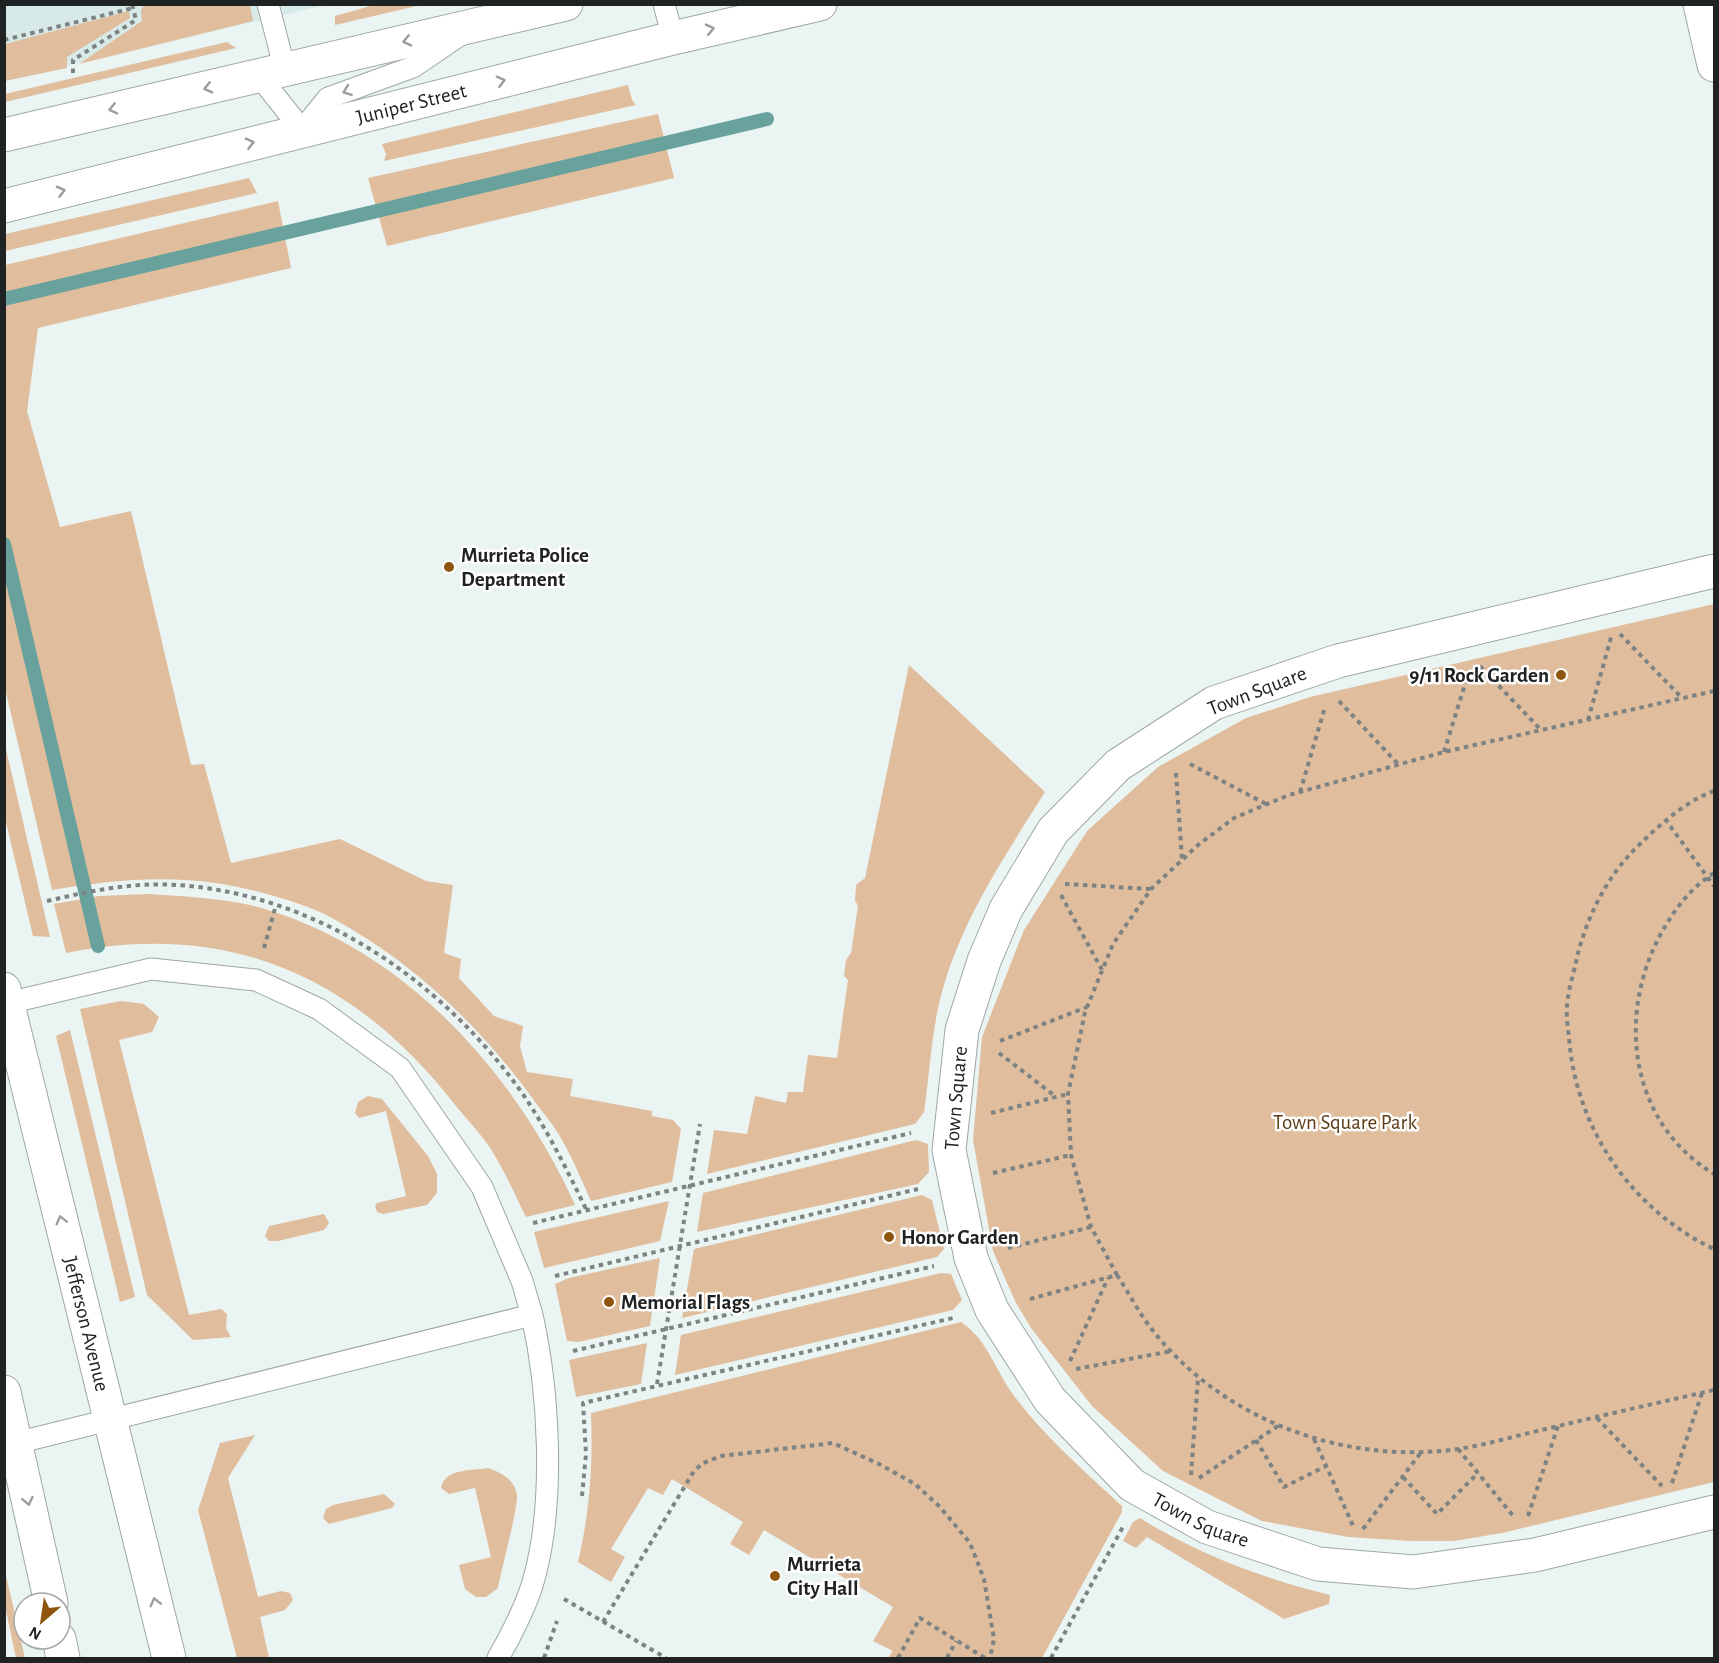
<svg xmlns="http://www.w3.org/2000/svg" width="1719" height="1663" font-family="'Alegreya Sans',sans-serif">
	<rect width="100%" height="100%" fill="#eaf4f3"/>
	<!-- built -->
	<path fill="#d7eae8" d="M5,4l321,1 -321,75z"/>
	<!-- green -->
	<path fill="#e0bd9c" d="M145,4l105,1 3,16 -174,43 63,-43 -1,-11z
		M374,5v-1l47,1 -86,20v-9z
		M129,11l1,7 -63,39v11l-62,13v-37z
		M227,42l9,6 -231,54v-8z
		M628,85l4,15 4,5 -252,56 2,-7 -4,-10z
		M658,114l16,64 -287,68 -19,-68z
		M249,178l8,15 -252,58v-17z
		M278,201l13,67 -253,60 -11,83 33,116 71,-16 60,254 13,-1 27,99 109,-24 86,42 27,4 -9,68 17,6 -2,19 35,38 29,10 -3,20 7,26 46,7 -3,17 82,15v5l21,4 8,9 -9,53 -81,19c-9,-20 -18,-42 -29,-61 -8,-15 -20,-28 -29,-41 -53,-73 -121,-138 -201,-181 -26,-15 -87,-31 -117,-35 -55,-8 -109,-2 -163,7l-47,-202v-423z
		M1714,604v878l-212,51 -48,8h-43l-63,-4 -86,-16 -99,-50 -71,-65 -61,-78 -15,-25 -23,-52 -20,-111 9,-103 42,-107 63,-99 71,-64 88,-49 64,-21z
		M909,665l136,127c-43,69 -89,135 -107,216 -7,34 -9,70 -14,104l-9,12 -208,50 7,-44 33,4 8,-38 31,7 2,-11h15l5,-37 29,3 11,-78 -4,-4 2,-16 5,-7 7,-47 -3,-6 1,-15 9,-7z
		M4,745h1l45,192 -17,-1 -28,-118z
		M149,894c41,3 83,4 122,17 139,44 245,164 304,294l-49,12c-10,-20 -19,-41 -31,-61 -10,-18 -26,-34 -39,-50 -101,-130 -226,-186 -390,-153l-12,-49 45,-8z
		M121,1001l23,3 15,13 -7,15 -33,8 70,275 32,-6 6,5 -1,14 5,9 -38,3 -46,-45 -67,-286z
		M70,1030l65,267 -15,5 -64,-266z
		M368,1096l14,3 46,57 9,18v19l-10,12 -44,9 -6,-2 -2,-6 2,-3 29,-7 -20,-85 -27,7 -4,-5 3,-11z
		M916,1140l12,4 1,28 -11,12 -221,48 6,-39z
		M922,1195l10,5 12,49 -7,8 -255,61 12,-69z
		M669,1201l-9,40 -116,27 -10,-36z
		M324,1214l5,9 -5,7 -46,11h-9l-4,-5 4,-10z
		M660,1258l-10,68 -72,16 -11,-1 -12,-57 14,-6z
		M941,1273l10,1 11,26 -9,10 -278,65 6,-40z
		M961,1322c28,19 34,49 54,75 28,38 72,77 107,109v6l-80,146h-154l5,-7 -20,-10 20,-34 -129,-77 -15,25 -19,-11 13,-22 -71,-43 -9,16 -15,-7 -37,61 14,8 -14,25 -33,-20c12,-51 15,-98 13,-149z
		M647,1343l-6,41 -65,13 -7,-37z
		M255,1435l-27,43 30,119 23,-6 9,2 3,7 -8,10 -25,7 9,41h-32l-39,-148 22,-67z
		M488,1468c13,4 27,12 29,27 1,14 -16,75 -19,93l-12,9h-10l-11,-8 -6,-24 32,-8 -16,-69 -26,6 -8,-6c4,-20 30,-17 47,-20z
		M384,1494l11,10 -3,4 -63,16 -6,-6 3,-9 7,-4z
		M1140,1518c55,35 127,62 190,77l-1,9 -45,15 -137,-82 -11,11 -13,-7 10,-19z
		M5,1571l20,87h-9l-11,-52z"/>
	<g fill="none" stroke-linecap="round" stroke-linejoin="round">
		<!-- stream -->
		<path stroke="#69a29c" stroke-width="14" d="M4,299l763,-180
			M4,544l94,402"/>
		<!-- lane casing -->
		<g stroke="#9ea7a6" stroke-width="23">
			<path id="lane" d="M268,4l17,66
				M664,4l9,34
				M259,76l43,54 26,-32 85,-31 47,-32
				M8,1003l143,-34 105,11 63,29 81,59 82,119 40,94 10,34
				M16,1443l516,-128c17,76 23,184 3,260 -6,25 -24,61 -37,83"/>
		</g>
		<!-- street casing -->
		<g stroke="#9ea7a6" stroke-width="35">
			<g id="street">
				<path d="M1700,4l14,61"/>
				<path id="s1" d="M1714,571l-376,90 -124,42 -96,62 -65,66 -47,78 -22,52 -22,69 -13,120 22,108 21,52 58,90 82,85 75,42 111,37 95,8 122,-17 179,-43"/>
			</g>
		</g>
		<!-- secondary casing -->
		<g stroke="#9ea7a6" stroke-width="35">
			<g id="secondary">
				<path d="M4,135l562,-131"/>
				<path id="s2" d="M4,206l669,-168 147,-34"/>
			</g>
		</g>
		<!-- primary casing -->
		<g stroke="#9ea7a6" stroke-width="35">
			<g id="primary">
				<path id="s3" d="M4,989l165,669"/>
				<path d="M4,1392l47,211"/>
				<path d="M59,1639l4,19"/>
			</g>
		</g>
		<!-- path -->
		<path stroke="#7d8382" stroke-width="4" stroke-dasharray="4.5 4.5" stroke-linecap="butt" d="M4,40l129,-32
			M73,73v-13l63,-40 -4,-16
			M1620,634l62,64
			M1480,666l61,64
			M1339,701l59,63
			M1588,720l24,-86
			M1444,752l26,-84
			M1190,764l76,40
			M1176,773l6,86
			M1714,791c-28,10 -52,32 -73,52 -33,31 -53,71 -64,114 -3,16 -9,33 -10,49 -1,10 1,22 2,32 7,91 63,172 145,211
			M1300,792l25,-85
			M1665,819l49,67
			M1714,873c-22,14 -38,34 -51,57 -47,82 -35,192 51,244
			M1065,884l86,5
			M1061,895l41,75
			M47,901c43,-10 85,-19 130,-16 138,9 263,94 343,205 26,37 46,78 66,119
			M264,948l12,-43
			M1000,1041l87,-34
			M999,1053l56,43
			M991,1113l77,-19
			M993,1173l78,-18
			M533,1223l378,-90
			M1008,1248l83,-21
			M1117,1275c12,18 23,40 37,57 71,89 191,133 304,117 28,-4 56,-13 84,-19 57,-14 115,-27 172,-40
			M555,1276l363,-87
			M1030,1299l87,-24 -26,-48 -20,-72 -3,-61 17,-82 28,-68 38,-55 47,-44 36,-27 55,-23 155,-43 270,-61
			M573,1351l361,-85
			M1070,1361l38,-83
			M1076,1369l96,-18
			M657,1384l43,-260
			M1597,1418l65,68
			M1314,1439l40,89
			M1256,1440l28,47 42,-21
			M1458,1449l57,69
			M1191,1475l7,-97
			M1403,1477l34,37 41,-41
			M1199,1478l79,-52
			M1672,1483l30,-90
			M582,1496l4,-42 -3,-51 370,-85
			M1528,1516l30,-90
			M1363,1529l59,-78
			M564,1599l102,59
			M603,1622l91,-151 9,-8 18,-7 112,-13 46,21 36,20 25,23 30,36 14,36 10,60 -4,19
			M544,1658l13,-37
			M898,1658l22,-40 65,40
			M947,1658l9,-17
			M1051,1658l73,-133"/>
		<!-- lane -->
		<use href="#lane" stroke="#fff" stroke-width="21"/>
		<!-- street -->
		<use href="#street" stroke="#fff" stroke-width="33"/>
		<!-- secondary -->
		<use href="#secondary" stroke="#fff" stroke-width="33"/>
		<!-- primary -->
		<use href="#primary" stroke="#fff" stroke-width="33"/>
	</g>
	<!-- one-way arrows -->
	<defs><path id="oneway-chevron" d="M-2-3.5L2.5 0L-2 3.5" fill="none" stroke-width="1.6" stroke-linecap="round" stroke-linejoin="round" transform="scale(1.5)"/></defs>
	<g stroke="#9b9c9c">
		<use href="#oneway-chevron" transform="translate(710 29) rotate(-13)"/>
		<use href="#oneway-chevron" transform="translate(407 41) rotate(167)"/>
		<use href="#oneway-chevron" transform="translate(501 81) rotate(-14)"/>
		<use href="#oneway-chevron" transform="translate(208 88) rotate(167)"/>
		<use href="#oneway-chevron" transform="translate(347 91) rotate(160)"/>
		<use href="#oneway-chevron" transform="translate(113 109) rotate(167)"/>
		<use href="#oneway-chevron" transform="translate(250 143) rotate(-14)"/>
		<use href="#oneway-chevron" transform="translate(61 191) rotate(-14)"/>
		<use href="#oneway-chevron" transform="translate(61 1220) rotate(-104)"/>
		<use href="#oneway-chevron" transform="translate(28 1501) rotate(78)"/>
		<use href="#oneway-chevron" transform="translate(155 1602) rotate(-104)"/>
	</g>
	<!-- markers -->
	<g fill="#8e550e" stroke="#fff" stroke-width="2">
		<circle cx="449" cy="567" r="6"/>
		<circle cx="1561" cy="675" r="6"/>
		<circle cx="889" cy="1237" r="6"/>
		<circle cx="609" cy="1302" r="6"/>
		<circle cx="775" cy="1576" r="6"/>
	</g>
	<g text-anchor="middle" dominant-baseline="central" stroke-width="5" stroke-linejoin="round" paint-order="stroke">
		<!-- street labels -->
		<g font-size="21" fill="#202323" stroke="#fff">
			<text stroke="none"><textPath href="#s2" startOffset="420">Juniper Street</textPath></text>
			<text transform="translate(1257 691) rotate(-21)">Town Square</text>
			<text transform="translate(956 1098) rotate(-85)">Town Square</text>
			<text stroke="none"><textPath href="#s3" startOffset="345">Jefferson Avenue</textPath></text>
			<text stroke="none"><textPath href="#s1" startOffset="1534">Town Square</textPath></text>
		</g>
		<!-- poi labels -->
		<g font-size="21" font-weight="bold" fill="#202323" stroke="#fff" text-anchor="start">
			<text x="461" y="555">Murrieta Police<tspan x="461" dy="24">Department</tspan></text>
			<text x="1549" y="675" text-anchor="end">9/11 Rock Garden</text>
			<text x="901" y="1237">Honor Garden</text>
			<text x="621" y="1302">Memorial Flags</text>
			<text x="787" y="1564">Murrieta<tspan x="787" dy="24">City Hall</tspan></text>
		</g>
		<!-- park labels -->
		<g font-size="21" fill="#5e3b15" stroke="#fff">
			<text x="1345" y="1122">Town Square Park</text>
		</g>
	</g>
	<!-- border -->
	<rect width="1719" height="1663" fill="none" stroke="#202323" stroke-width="12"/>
	<!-- north arrow -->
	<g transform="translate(42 1621) rotate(209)"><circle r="28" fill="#ffffff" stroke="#a6a7a7" stroke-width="1.5"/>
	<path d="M0-4.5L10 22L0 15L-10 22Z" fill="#8e550e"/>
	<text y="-9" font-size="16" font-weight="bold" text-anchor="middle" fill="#202323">N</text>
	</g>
</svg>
